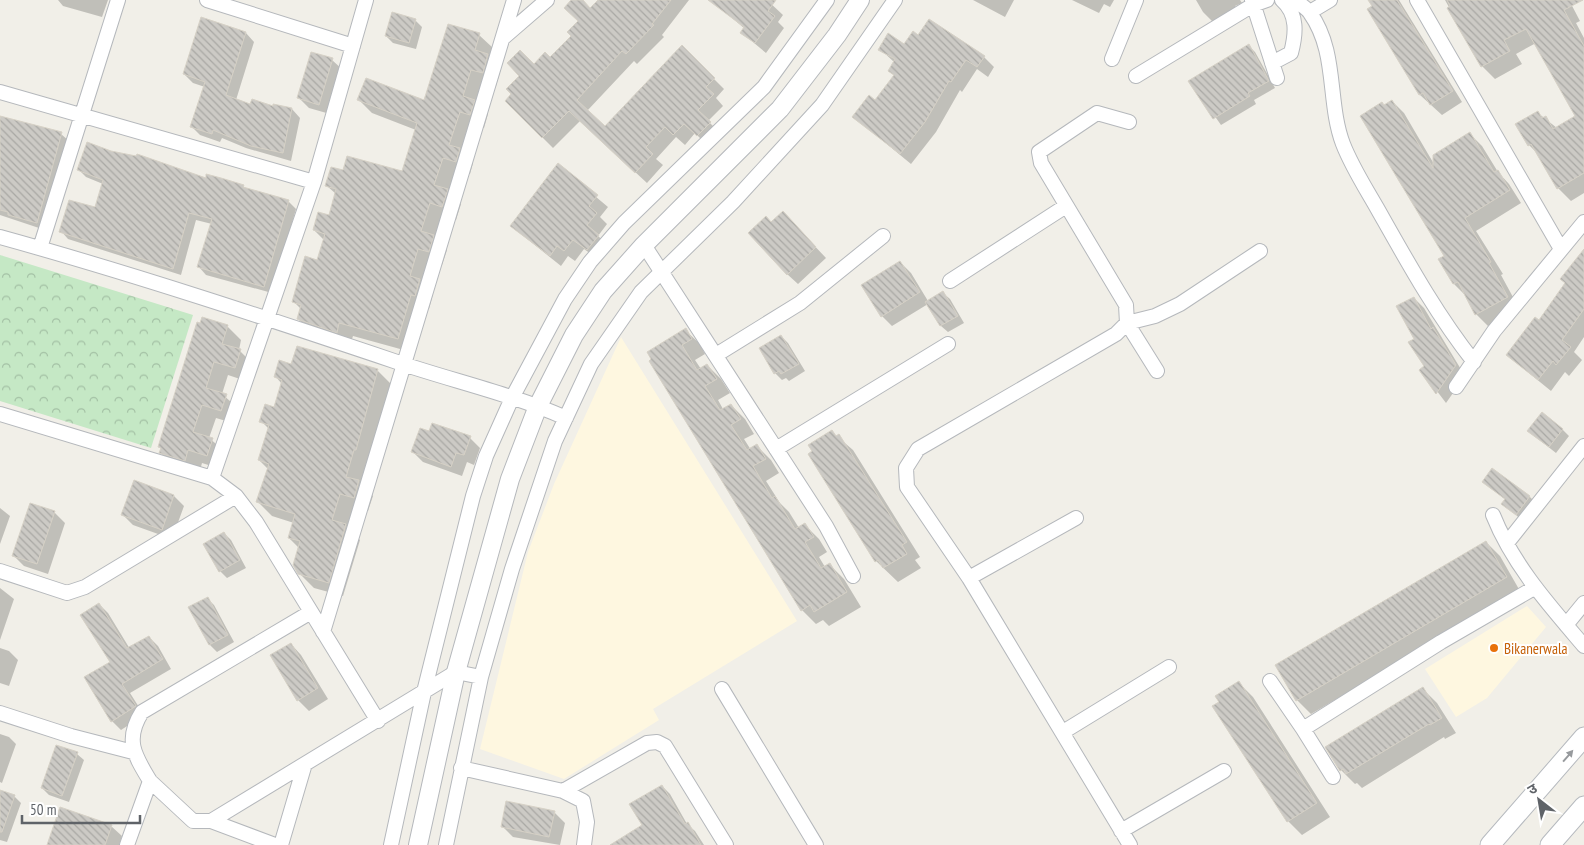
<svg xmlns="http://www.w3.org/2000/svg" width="1584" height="845" font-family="'PT Sans Narrow','Noto Sans Devanagari',sans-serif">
	<defs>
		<pattern id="park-crowns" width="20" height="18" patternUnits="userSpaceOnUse" patternTransform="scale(1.25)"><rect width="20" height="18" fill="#c5e8c5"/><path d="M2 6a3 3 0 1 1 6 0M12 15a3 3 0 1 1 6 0" fill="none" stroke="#a3c0a4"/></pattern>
		<pattern id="building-back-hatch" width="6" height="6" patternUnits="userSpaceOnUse" patternTransform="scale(1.25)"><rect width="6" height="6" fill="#cccac5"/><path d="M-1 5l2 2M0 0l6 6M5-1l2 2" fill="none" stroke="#a9a8a4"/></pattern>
	</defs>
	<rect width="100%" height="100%" fill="#f1efe8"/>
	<!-- commercial -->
	<path fill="#fef7e0" d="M621,337l176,284 -144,88 6,11 -95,59 -84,-30 48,-197 26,-68z
		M1527,606l19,21 -59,71 -31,19 -31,-48z"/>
	<!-- park -->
	<path fill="url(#park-crowns)" d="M0,255l193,60 -42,133 -151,-47z"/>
	<!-- shadow -->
	<path fill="#0003" d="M58,0h50l-6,17 -39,-11z
		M573,0h8l9,10 10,-10h89l-27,35 2,2 -27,27 -3,-3 -47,50 18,17 77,-81 42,42 -8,9 7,8 -15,15 13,13 -13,12 -13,-13 -10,12 -9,-8 -20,22 7,6 -16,18 -67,-62 -27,27 -47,-47 28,-35 16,-7 23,-23 6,-14z
		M723,0h44l16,15 -5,7 6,6 -18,25 -24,-20 3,-4 -27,-23z
		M973,0h41l-9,17z
		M1072,0h42l-4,7 -6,-3 -5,9z
		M1196,0h44l2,3 -7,3 2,4 -23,13 -11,-11z
		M1372,0h27l63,102 -20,13 -22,-20 -51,-85 5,-3z
		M1445,0h124l11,21 -4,2 8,15v155l-13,8 -13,-13 -18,-32 -11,-11 9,-32 19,15 20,-12 -41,-73 -20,11 6,10 -27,15 -13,-13z
		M201,19l45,14 8,9 -18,58 15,5 41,4 8,9 -9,43 -45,-13 -24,-10 -2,4 -20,-7 -8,-8 13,-40 -12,-4 -9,-9z
		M415,20l7,7 -6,22 -23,-6 -7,-7z
		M479,35l14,13 -3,10 11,11 -5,17 -11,-4 -7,22 10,10 -4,14 -11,-3 -9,29 9,9 -3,11 -14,-3 -7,22 12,11 -5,16 -13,-4 -7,23 11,11 -5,15 -10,-3 -7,23 8,9 -4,15 -5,-2 -13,45 -58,-16 -3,9 -38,-12 -14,-14 3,-10 -7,-7 24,-40 6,-22 -10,-10 15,-14 7,-22 -9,-8 17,-14 59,1 13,-43 -44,-17 -13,-13 66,1z
		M919,37l65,20 10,10 -6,10 -11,-8 -15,23 -2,-2 -24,42 -25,32 -57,-47 21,-15 20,-26 -6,-5 5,-9 -14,-13 25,-4z
		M1249,46l6,6 20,36 -21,12 2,4 -35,21 -31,-44z
		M332,60l11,10 -13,44 -21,-6 -10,-10z
		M1392,101l12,12 30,51 36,-30 12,12 16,26 11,12 12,19 -45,28 27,43 -2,1 19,35 -32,16 -12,-12 -10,-18 -12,-12 -14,-24 5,-4 -61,-150z
		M0,116l61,18 8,7 -24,89 -45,-15z
		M111,152l95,27 37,7 4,4 41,11 8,8 -24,84 -66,-18 -7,-8 13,-43 -16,-4 -15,55 -113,-36 -7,-8 35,-23 7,-24 -17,-7 -8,-8z
		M558,165l50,42 -8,10 7,7 -9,12 11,10 -11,13 -14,-10 -9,12 -7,-5 -7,10 -50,-40z
		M771,223h22l33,35 -28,26 -11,-10z
		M1584,251v86l-10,15 8,8 -13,16 -4,-4 -14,19 -44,-36 32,-33 27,-38z
		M900,262l11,11 17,28 15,-8 7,6 14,24 -16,9 -7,-6 -13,-22 -36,22 -10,-10z
		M1414,298l10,10 41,68 -19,27 -25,-33 5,-4 -11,-27z
		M227,326l14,14 -2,10 15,15 -5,17 -21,-7 -6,19 18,16 -4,14 -20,-6 -7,20 18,15 -6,16 -19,-6 -3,11 -24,-7 -14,-14 1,-4 -3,-2z
		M685,330l15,14 5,10 -10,6 6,9 6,-4 14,14 9,14 -12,7 5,9 8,-4 14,14 9,15 -10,5 7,11 6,-4 14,14 8,13 -13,8 14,22 9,9 10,16 6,-3 14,14 8,13 -8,5 6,10 5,-2 14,14 17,28 -32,19 -6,-6 -7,4 -14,-14 -149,-251z
		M781,336l7,7 17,28 -16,10 -3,-3 -4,2 -7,-7 -15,-24z
		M292,365l85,5 14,14 -29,100 11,12 -5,15 -14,-4 -6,21 12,12 -17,56 -29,-8 -15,-15v-25l-10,-10 5,-15 -22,-7 -14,-14 10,-33 -9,-9 10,-31 -8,-8 13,-12 8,-25 -7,-8z
		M1562,429l7,7 -13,17 -28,-22z
		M832,432l21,18 67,107 -5,3 6,8 -23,14 -22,-21z
		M430,433l40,5 10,10 -6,17 -7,-3 -5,14 -39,-14 -10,-10z
		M1483,482l46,14 7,7 -13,18 -20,-17 3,-4z
		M174,496l10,10 -12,33 -39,-14 -11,-11z
		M31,504l24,9 10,10 -17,51 -24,-8 -11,-11z
		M0,508l10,8 -10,28z
		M224,533l7,7 15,28 -19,10 -7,-7 -15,-27z
		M1486,542l14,14 20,35 -209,123 -14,-14z
		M0,588l14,11 -14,41z
		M207,598l7,7 20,37 -17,10 -7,-7 -20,-38z
		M99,604l9,9 22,36 19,-12 9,9 13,23 -41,24 14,22 -23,15 -9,-9 -26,-43 25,-15z
		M291,644l10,11 27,44 -19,12 -11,-11z
		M0,648l9,3 9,9 -9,26 -9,-3z
		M1239,683l14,14 77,120 -28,18 -14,-14 -67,-119z
		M1423,689l14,14 19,30 -11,6 -1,-2 -82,51 -5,-5 -2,1 -14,-14z
		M0,734l9,3 7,7 -14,39 -2,-1z
		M77,754l7,6 -15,42 -20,-7 -7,-7z
		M662,786l8,8 17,30 8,7 9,14h-92l31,-20z
		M0,792l14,4 7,7 -14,39 -7,-2z
		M554,812l11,11 -5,22 -47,-8 -11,-11z
		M111,826l11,10 -3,9h-69z"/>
	<!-- building -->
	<path fill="url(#building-back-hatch)" stroke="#d6d1c6" d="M571,0h12l7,8 8,-8h73l-19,24 2,1 -28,29 -4,-3 -45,49 28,26 77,-81 33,33 -9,9 8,7 -16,16 13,12 -14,14 -13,-12 -11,11 -8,-8 -19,20 7,7 -18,19 -66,-62 -27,27 -37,-37 6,-7 -5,-5 13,-13 -12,-13 13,-13 14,14 11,-12 5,5 21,-21 -4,-4 11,-11 -14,-13z
		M708,0h68l-8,11 7,5 -20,27 -15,-10 4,-6z
		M1368,0h29l56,91 -23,14 -7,-12 -4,2 -52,-86 5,-3z
		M1447,0h136l-19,10 20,36v127l-27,16 -26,-45 -3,2 -13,-22 23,-13 4,7 4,-2 7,13 22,-13 -49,-87 -22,11 6,11 -29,16 -34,-59 3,-2z
		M392,12l24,7 -7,24 -24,-7z
		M201,17l45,15 -20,63 24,9 2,-5 21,7v-2l19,4 -9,45 -32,-7 -38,-16 -1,4 -22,-7 15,-45 -22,-8z
		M929,19l56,37 -8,11 -11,-7 -15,22 -2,-1 -24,41 -25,32 -48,-37 17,-22 6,5 19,-25 -6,-4 7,-12 -17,-9 10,-17 16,11 9,-13 5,4z
		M448,24l32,9 -5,17 13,4 -5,19 -12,-3 -8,26 12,4 -5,15 -10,-3 -11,33 11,3 -4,14 -13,-4 -9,27 14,4 -6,18 -12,-4 -9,28 13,4 -5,17 -11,-3 -8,27 10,3 -5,17 -4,-1 -13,44 -59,-16 -2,10 -40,-14 4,-14 -9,-3 13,-46 12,4 8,-26 -12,-4 5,-18 11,3 7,-26 -11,-3 6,-19 12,3 4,-14 55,15 15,-48 -60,-23 9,-22 58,22z
		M1249,44l20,37 -21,12 2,3 -37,23 -25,-38z
		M311,52l22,6 -14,47 -22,-7z
		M1392,100l41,68v-13l37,-23 24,40 4,-2 12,20 -45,28 26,44 -2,1 19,34 -33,18 -17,-33 -5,2 -15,-25 6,-3 -84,-140 22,-14 2,3z
		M0,116l62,16 -25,91 -29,-8v-3l-8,-2z
		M87,142l24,9 25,5 1,-2 69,24v-4l15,4 23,7 -1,2 46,13 -25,87 -67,-20 15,-48 -23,-6 -16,56 -114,-37 10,-32 26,7 8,-27 -26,-10z
		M558,163l40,32 -9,11 8,7 -10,12 12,10 -12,15 -14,-10 -9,11 -7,-5 -7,10 -40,-30z
		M783,211l33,36 -29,28 -39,-42 18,-17 5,6z
		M1584,249v60l-22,31 9,7 -15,18 -3,-4 -15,19 -32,-25 29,-38 4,3 26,-37 -5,-4z
		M900,261l20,31 -39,25 -20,-32z
		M943,291l15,25 -18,10 -15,-24z
		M1414,297l17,32 2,-2 23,38 -20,29 -17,-24 5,-4 -16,-24 6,-3 -18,-33z
		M202,317l26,8 -6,19 19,5 -6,19 -21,-6 -8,26 21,6 -6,17 -19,-6 -9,27 20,6 -6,18 -19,-6 -3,11 -26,-8 2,-5 -3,-1 39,-125 3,1z
		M686,328l6,11 -10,6 15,25 10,-6 10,15 -12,7 15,24 11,-6 10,15 -10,6 16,25 10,-6 9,15 -13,7 19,32 3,-2 20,33 10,-6 9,14 -9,5 16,26 9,-5 17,29 -33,20 -4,-7 -9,6 -152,-250 2,-2 -4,-7z
		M781,335l18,29 -18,10 -2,-3 -5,3 -15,-26z
		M297,346l81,23 -22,81h-2l-8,27 13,3 -5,18 -14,-4 -8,26 14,4 -17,59 -31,-9 -5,-9 7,-24 -12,-3 7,-24 -39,-12 13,-38 -11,-4 11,-35 -10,-3 6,-18 9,3 8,-27 -8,-3 5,-17 12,4z
		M1542,412l21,17 -14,18 -22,-16z
		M432,423l39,13 -7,19 -8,-2 -5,14 -40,-15 9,-24 9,3z
		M832,430l4,6 3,-2 68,108 -5,3 5,9 -24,14 -5,-8 -3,2 -67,-108 4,-3 -4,-6z
		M1492,468l38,28 -14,19 -15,-11 4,-5 -23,-17z
		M134,480l40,15 -12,35 -41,-15z
		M30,503l25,8 -18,53 -25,-8z
		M224,532l16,28 -21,12 -16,-28z
		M1486,541l21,36 -211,124 -21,-36z
		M208,597l20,38 -19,10 -21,-38z
		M99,603l28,45 22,-12 14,23 -41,25 14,22 -25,16 -27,-45 26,-15 -30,-47z
		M291,643l27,45 -21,13 -27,-46z
		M1239,681l78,122 -30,19 -75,-116 7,-4 -4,-6z
		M1423,687l19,31 -12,7 -1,-1 -83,50 -3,-5 -3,2 -15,-24z
		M56,745l22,7 -16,44 -21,-8z
		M662,785l23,39 3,-2 13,23h-91l32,-20 -13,-21z
		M0,790l15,5 -13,37h-2z
		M506,801l49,10 -6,26 -48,-10z
		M60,807l52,18 -7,20h-58z"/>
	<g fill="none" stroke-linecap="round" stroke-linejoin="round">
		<!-- minor casing -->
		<g stroke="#b5b8bc" stroke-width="16">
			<path id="minor" d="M207,0l146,46
				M1252,0l25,78
				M1296,0c4,5 11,8 14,13 28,39 17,89 33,131 9,23 22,43 34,64 30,53 59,106 97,154
				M1417,0l144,249
				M1310,12l20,-12
				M503,38l44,-38
				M1112,59l24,-59
				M1272,63l19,-10c5,-19 7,-39 -9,-53
				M1136,76l117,-71 14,-5
				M0,92l314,90
				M1129,122l-32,-9 -58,39 2,11 85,142 1,18 -11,11 -198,115 -12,19 1,19 62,91 161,267
				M0,237c134,37 266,81 397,125 56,19 115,32 169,56
				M644,245l182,281 27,50
				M40,248l78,-248
				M950,281l116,-75
				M716,355l84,-52 83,-67
				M1157,371l-30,-48 28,-7 25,-12 80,-53
				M1456,387l38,-56 90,-109
				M0,414l212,64 24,18 20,26 122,199
				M776,449l172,-105
				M212,478l102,-296 52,-182
				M1493,515c20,50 56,90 91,131
				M1507,543l77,-97
				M0,571l67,22 18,-6 151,-91
				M969,578l107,-60
				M1566,625l18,-22
				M323,632l191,-632
				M1270,681l33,48 138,-87 93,-54
				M722,689l94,156
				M0,713l71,23 62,16
				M1303,729l30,48
				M1063,732l106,-65
				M461,768l102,23
				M150,781l43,40h18l245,-149 25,5 31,-108 43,-128 36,-77 50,-72 92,-90 89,-97 73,-105
				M211,821l64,24
				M1121,831l103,-60
				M127,845l23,-64c-15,-25 -26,-41 -8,-69l169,-100
				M281,845l23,-78
				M391,845l33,-153 49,-196 13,-40 26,-58 53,-99 25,-37 34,-39 140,-136 63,-87
				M446,845l35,-168
				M584,845l3,-23 -4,-21 -20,-10 84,-48 10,-1 8,4 61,99"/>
		</g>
		<!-- tertiary casing -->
		<g stroke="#b5b8bc" stroke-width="20">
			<path id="tertiary" d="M418,845l38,-173 54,-193 28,-73 36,-71 29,-44 41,-46 136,-136 57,-74 23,-35"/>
		</g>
		<!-- secondary casing -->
		<g stroke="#b6babf" stroke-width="21">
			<path id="secondary" d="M1490,845l94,-108
				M1550,845l34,-39"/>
		</g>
		<!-- minor -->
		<use href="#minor" stroke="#fff" stroke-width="14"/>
		<!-- tertiary -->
		<use href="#tertiary" stroke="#fff" stroke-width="18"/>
		<!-- secondary -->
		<use href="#secondary" stroke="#fff" stroke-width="19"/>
	</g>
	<!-- one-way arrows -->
	<defs><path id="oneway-solid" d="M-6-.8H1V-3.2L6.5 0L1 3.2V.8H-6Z" transform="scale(1.25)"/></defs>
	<use fill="#979a9d" href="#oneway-solid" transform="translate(1568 756) rotate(-49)"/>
	<!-- markers -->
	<circle fill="#e8710a" stroke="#fff" stroke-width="2" cx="1494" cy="648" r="5"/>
	<g text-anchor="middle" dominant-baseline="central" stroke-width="4" stroke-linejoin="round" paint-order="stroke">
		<!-- food labels -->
		<g font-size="15" fill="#c56008" stroke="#fff" text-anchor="start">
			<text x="1504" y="648">Bikanerwala</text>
		</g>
	</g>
	<!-- north arrow -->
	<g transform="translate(1539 800) rotate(329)" stroke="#ffffff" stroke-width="4" paint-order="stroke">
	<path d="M0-4L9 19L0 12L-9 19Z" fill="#5f6368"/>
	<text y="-8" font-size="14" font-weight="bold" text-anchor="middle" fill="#5f6368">उ</text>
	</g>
	<!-- scale -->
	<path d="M22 815v8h118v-8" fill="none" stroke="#5f6368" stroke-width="2.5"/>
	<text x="30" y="815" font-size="15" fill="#5f6368" stroke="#ffffff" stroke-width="4" paint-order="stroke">50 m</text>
</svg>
